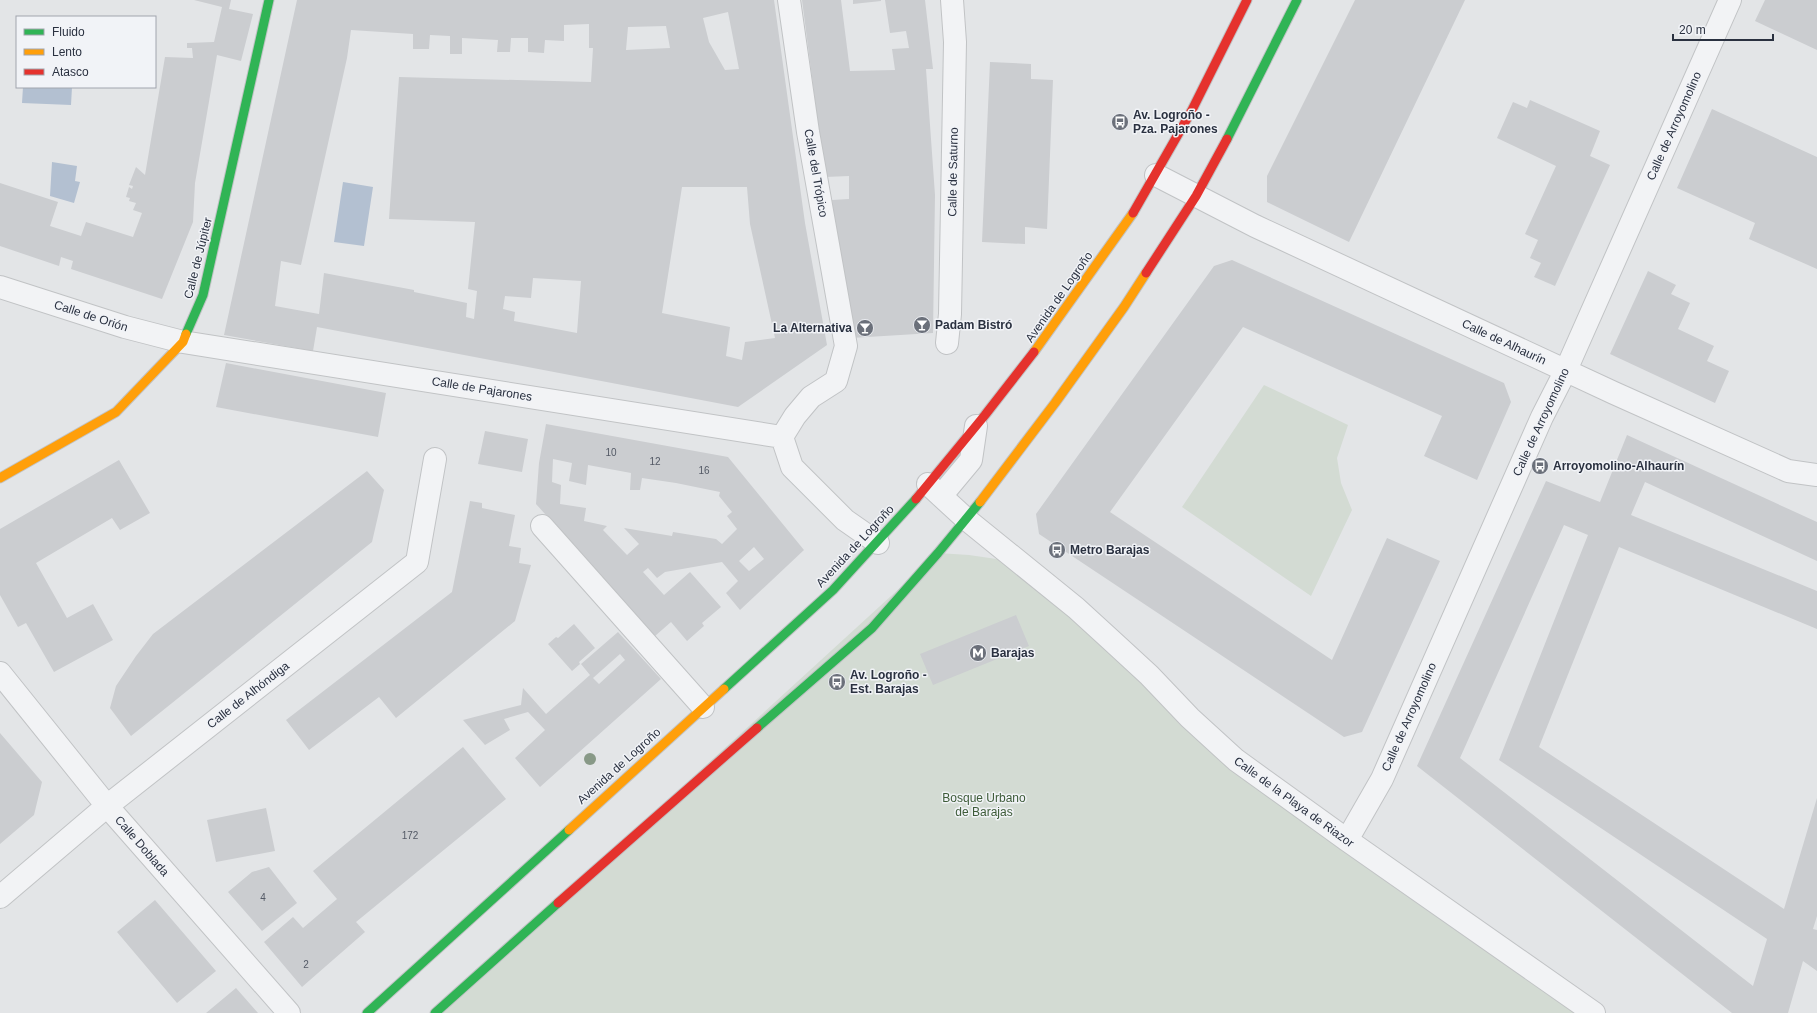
<svg xmlns="http://www.w3.org/2000/svg" width="1817" height="1013" font-family="Arial,sans-serif">
	<rect width="100%" height="100%" fill="#e3e5e7"/>
	<!-- green -->
	<path fill="#d3dbd3" d="M1264,385l84,40 -11,33 4,25 11,27 -41,86 -129,-89z
		M938,553l31,2 48,7 173,156 404,295h-1159z"/>
	<!-- water -->
	<path fill="#b3c0d1" d="M23,87h49l-1,18 -49,-2z
		M52,162l25,4 -2,15 5,1 -6,21 -24,-7z
		M343,182l30,5 -9,59 -30,-4z"/>
	<!-- building -->
	<path fill="#cbcdd0" fill-rule="evenodd" d="M194,0h37l-2,9 24,5 -12,47 -24,-6 -22,128 -2,39 -31,77 -91,-30 2,-8 -12,-4 -2,9 -59,-20v-63l58,19 -8,24 31,10 5,-14 47,15 9,-24 -9,-3 3,-7 -7,-2 1,-3 -4,-1 3,-10 3,2 1,-3 -4,-1 7,-18 9,8 20,-118 28,1 -1,-10h-5v-5l27,-1 8,-35z
		M297,0h477l31,223 22,122 -89,62 -421,-80 -4,24 -89,-16zM728,12l11,57 -14,1 -16,-28 -6,-24zM589,24v24h4l-2,34 -192,-5 -10,142 86,3 -7,67 9,2 -3,28 -8,-2 1,-14 -53,-11v-2l-90,-17 -5,41 -44,-8 6,-45 20,4 46,-207 4,-28 62,4v15h16l1,-14 20,1v18h12v-16l36,2 -1,12h13l1,-14h17v14l16,1 1,-13 19,1v-16zM666,26l4,22 -44,2 2,-23zM682,187h65l3,37 25,114 -30,4 -3,18 -16,-4 4,-29 -68,-14zM533,278l48,3 -4,52 -63,-12 1,-9 -12,-3 2,-13 26,2z
		M802,0h39l9,71 45,-1 -3,-21 17,-1 -3,-17 -16,2 -5,-33h40l8,69h-7l9,126 -2,138 -82,5 -19,-138 17,-1v-23l-24,1z
		M853,0h28v1l-28,3z
		M1355,0h110l-116,242 -82,-40v-26z
		M1765,0h52v50l-62,-29z
		M990,62l41,2v15l22,1 -6,149 -22,-2v17l-43,-2z
		M1530,100l70,31 -10,25 20,9 -55,121 -21,-9 7,-14 -11,-5 8,-18 -13,-6 31,-68 -59,-28 16,-36 14,6z
		M1712,109l105,48v112l-68,-30 6,-16 -78,-35z
		M1232,260l272,123 7,19 -34,78 -53,-24 18,-40 -199,-89 -133,185 222,148 55,-122 53,23 -78,171 -18,5 -305,-203 -3,-20 178,-248z
		M1648,271l28,14 -5,9 19,9 -12,26 36,17 -7,15 22,10 -14,32 -105,-49z
		M226,363l160,30 -8,44 -162,-30z
		M546,424l182,33 76,93 -64,60 -14,-17 12,-12 -16,-19 -57,10 -8,6 -9,-10 -5,4 21,23 26,-23 31,35 -19,16 2,3 -17,15 -16,-19 -16,14 -119,-132 3,-41zM553,459l19,4 -3,18 17,4 2,-20 43,8 -1,17h10l2,-12 34,5 44,9 -1,4 13,16 -5,4 10,13 -15,15 -6,-5 -43,-7 -1,4 -48,-8 15,16 -12,11 -24,-25 4,-4 -23,-5 2,-13 -26,-4 1,-19 -9,-3zM754,547l10,12 -15,12 -10,-10z
		M485,431l43,8 -6,33 -44,-8z
		M1627,435l190,87v39l-172,-79 -14,33 186,76v38l-198,-82 -80,200 245,162 33,-111v118l-4,13 4,1v41l-14,-10 -15,52h-56l-315,-247 129,-285 54,21zM1564,525l24,10 -89,225 268,179 -14,47 -293,-228z
		M119,460l31,53 -30,17 -8,-12 -76,45 31,55 26,-14 20,36 -59,32 -28,-49 -8,4 -18,-32v-66z
		M367,471l17,19 -12,52 -241,194 -21,-28 6,-22 20,-30 17,-22z
		M470,501l12,2v5l33,7 -6,31 12,2 -2,15 12,2 -16,56 -119,97 -17,-21 -70,53 -23,-30 166,-128z
		M1016,615l13,31 -96,39 -13,-31z
		M574,624l21,24 -16,14 1,2 -8,7 -24,-27 8,-7 2,1z
		M618,632l43,47 -121,108 -25,-29 30,-28 -17,-18 -24,7 6,11 -25,15 -22,-25 58,-15 2,-17 23,26 44,-39 -9,-11zM620,654l5,6 -26,24 -6,-6z
		M0,733l42,49 -8,33 -34,29z
		M463,747l43,52 -150,123 9,10 -63,55 -38,-45 29,-25 10,11 34,-29 -24,-28z
		M266,808l9,43 -59,11 -9,-42z
		M269,867l28,36 -35,28 -34,-39 24,-20z
		M155,900l61,71 -39,32 -60,-71z
		M236,988l22,25h-52z"/>
	<g fill="none" stroke-linecap="round" stroke-linejoin="round">
		<!-- street casing -->
		<g stroke="#c1c3c5" stroke-width="24">
			<path id="street" d="M1156,175l99,51 359,167 174,78 29,4
				M0,287l125,40 58,15 599,95
				M947,343l3,-29 5,-272 -3,-42
				M782,437l13,-21 16,-19 25,-16 10,-35 -38,-214 -19,-132
				M782,437l10,30 53,53 33,23
				M928,484l38,35 110,89 35,32 38,35 41,43 46,42 111,80 247,173
				M941,496l30,-36 5,-34
				M542,526l161,181
				M0,673l107,133 182,207
				M1347,840l35,-61 160,-362 24,-47 164,-370
				M0,897l107,-91 310,-244 18,-103"/>
		</g>
		<!-- fast casing -->
		<g stroke="#c1c3c5" stroke-width="11">
			<path id="fast" d="M1227,139l70,-139
				M186,334l17,-39 66,-295
				M724,689l109,-99 83,-91
				M757,728l115,-100 66,-75 42,-51
				M367,1013l202,-183
				M435,1013l123,-110"/>
		</g>
		<!-- slow casing -->
		<g stroke="#c1c3c5" stroke-width="11">
			<path id="slow" d="M1034,352l99,-139
				M0,478l116,-66 67,-70 3,-8
				M980,502l75,-99 69,-96 22,-34
				M569,830l155,-141"/>
		</g>
		<!-- jam casing -->
		<g stroke="#c1c3c5" stroke-width="11">
			<path id="jam" d="M1133,213l59,-103 55,-110
				M1146,273l50,-77 31,-57
				M916,499l69,-84 49,-63
				M558,903l199,-175"/>
		</g>
		<!-- street -->
		<use href="#street" stroke="#f2f3f5" stroke-width="22"/>
		<!-- fast -->
		<use href="#fast" stroke="#30b455" stroke-width="9"/>
		<!-- slow -->
		<use href="#slow" stroke="#ff9f0a" stroke-width="9"/>
		<!-- jam -->
		<use href="#jam" stroke="#e5322d" stroke-width="9"/>
	</g>
	<!-- trees -->
	<circle fill="#889987" cx="590" cy="759" r="6"/>
	<!-- icons -->
	<defs>
		<g id="bus-disc" transform="scale(0.9)"><circle r="9.5" fill="#6b707a" stroke="#f1f3f7"/><path d="M-5-6H5V4H4V6H2V4H-2V6H-4V4H-5ZM-3.5-4V0h7V-4ZM-3.5 1.2v1.5H-2V1.2ZM2 1.2v1.5H3.5V1.2Z" fill="#fff"/></g>
		<g id="bar-disc" transform="scale(0.9)"><circle r="9.5" fill="#6b707a" stroke="#f1f3f7"/><path d="M-6-5H6L.8 .8V4.5H3.5V6h-7V4.5H-.8V.8Z" fill="#fff"/></g>
		<g id="metro-disc" transform="scale(0.9)"><circle r="9.5" fill="#6b707a" stroke="#f1f3f7"/><path d="M-5.5 5V-5H-3L0 0L3-5H5.5V5H3V-.5L0 4L-3-.5V5Z" fill="#fff"/></g>
	</defs>
	<g fill-rule="evenodd">
		<use href="#bus-disc" x="1120" y="122"/>
		<use href="#bar-disc" x="922" y="325"/>
		<use href="#bar-disc" x="865" y="328"/>
		<use href="#bus-disc" x="1540" y="466"/>
		<use href="#bus-disc" x="1057" y="550"/>
		<use href="#metro-disc" x="978" y="653"/>
		<use href="#bus-disc" x="837" y="682"/>
	</g>
	<g text-anchor="middle" dominant-baseline="central" stroke-width="3" stroke-linejoin="round" paint-order="stroke">
		<!-- number labels -->
		<g font-size="10" fill="#535965">
			<text x="611" y="452">10</text>
			<text x="655" y="461">12</text>
			<text x="704" y="470">16</text>
			<text x="410" y="835">172</text>
			<text x="263" y="897">4</text>
			<text x="306" y="964">2</text>
		</g>
		<!-- poi labels -->
		<g font-size="12" font-weight="bold" fill="#2a3140" stroke="#f1f3f7" text-anchor="start">
			<text x="1133" y="115">Av. Logroño -<tspan x="1133" dy="14">Pza. Pajarones</tspan></text>
			<text x="935" y="325">Padam Bistró</text>
			<text x="852" y="328" text-anchor="end">La Alternativa</text>
			<text x="1553" y="466">Arroyomolino-Alhaurín</text>
			<text x="1070" y="550">Metro Barajas</text>
			<text x="991" y="653">Barajas</text>
			<text x="850" y="675">Av. Logroño -<tspan x="850" dy="14">Est. Barajas</tspan></text>
		</g>
		<!-- street labels -->
		<g font-size="12" fill="#2a3140" stroke="#f1f3f7">
			<text transform="translate(1674 126) rotate(-66)">Calle de Arroyomolino</text>
			<text transform="translate(953 172) rotate(-89)">Calle de Saturno</text>
			<text transform="translate(816 173) rotate(80)">Calle del Trópico</text>
			<text transform="translate(198 258) rotate(-76)">Calle de Júpiter</text>
			<text transform="translate(1059 297) rotate(-55)">Avenida de Logroño</text>
			<text transform="translate(91 316) rotate(18)">Calle de Orión</text>
			<text transform="translate(1504 342) rotate(25)">Calle de Alhaurín</text>
			<text transform="translate(482 389) rotate(9)">Calle de Pajarones</text>
			<text transform="translate(1541 422) rotate(-65)">Calle de Arroyomolino</text>
			<text transform="translate(855 546) rotate(-47)">Avenida de Logroño</text>
			<text transform="translate(248 695) rotate(-38)">Calle de Alhóndiga</text>
			<text transform="translate(1409 717) rotate(-66)">Calle de Arroyomolino</text>
			<text transform="translate(619 766) rotate(-42)">Avenida de Logroño</text>
			<text transform="translate(1294 802) rotate(36)">Calle de la Playa de Riazor</text>
			<text transform="translate(142 846) rotate(49)">Calle Doblada</text>
		</g>
		<!-- park labels -->
		<g font-size="12" fill="#3d5b38" stroke="#f1f3f7">
			<text x="984" y="798">Bosque Urbano<tspan x="984" dy="14">de Barajas</tspan></text>
		</g>
	</g>
	<!-- legend -->
	<rect x="16" y="16" width="140" height="72" fill="#f1f3f7" stroke="#a1a5ae"/>
	<rect x="24" y="29" width="20" height="6" fill="#30b455" stroke="#a1a5ae"/>
	<text x="52" y="36" font-size="12" fill="#2a3140">Fluido</text>
	<rect x="24" y="49" width="20" height="6" fill="#ff9f0a" stroke="#a1a5ae"/>
	<text x="52" y="56" font-size="12" fill="#2a3140">Lento</text>
	<rect x="24" y="69" width="20" height="6" fill="#e5322d" stroke="#a1a5ae"/>
	<text x="52" y="76" font-size="12" fill="#2a3140">Atasco</text>
	<!-- scale -->
	<path d="M1673 34v6h100v-6" fill="none" stroke="#2a3140" stroke-width="2"/>
	<text x="1679" y="34" font-size="12" fill="#2a3140" stroke="#f1f3f7" stroke-width="3" paint-order="stroke">20 m</text>
</svg>
